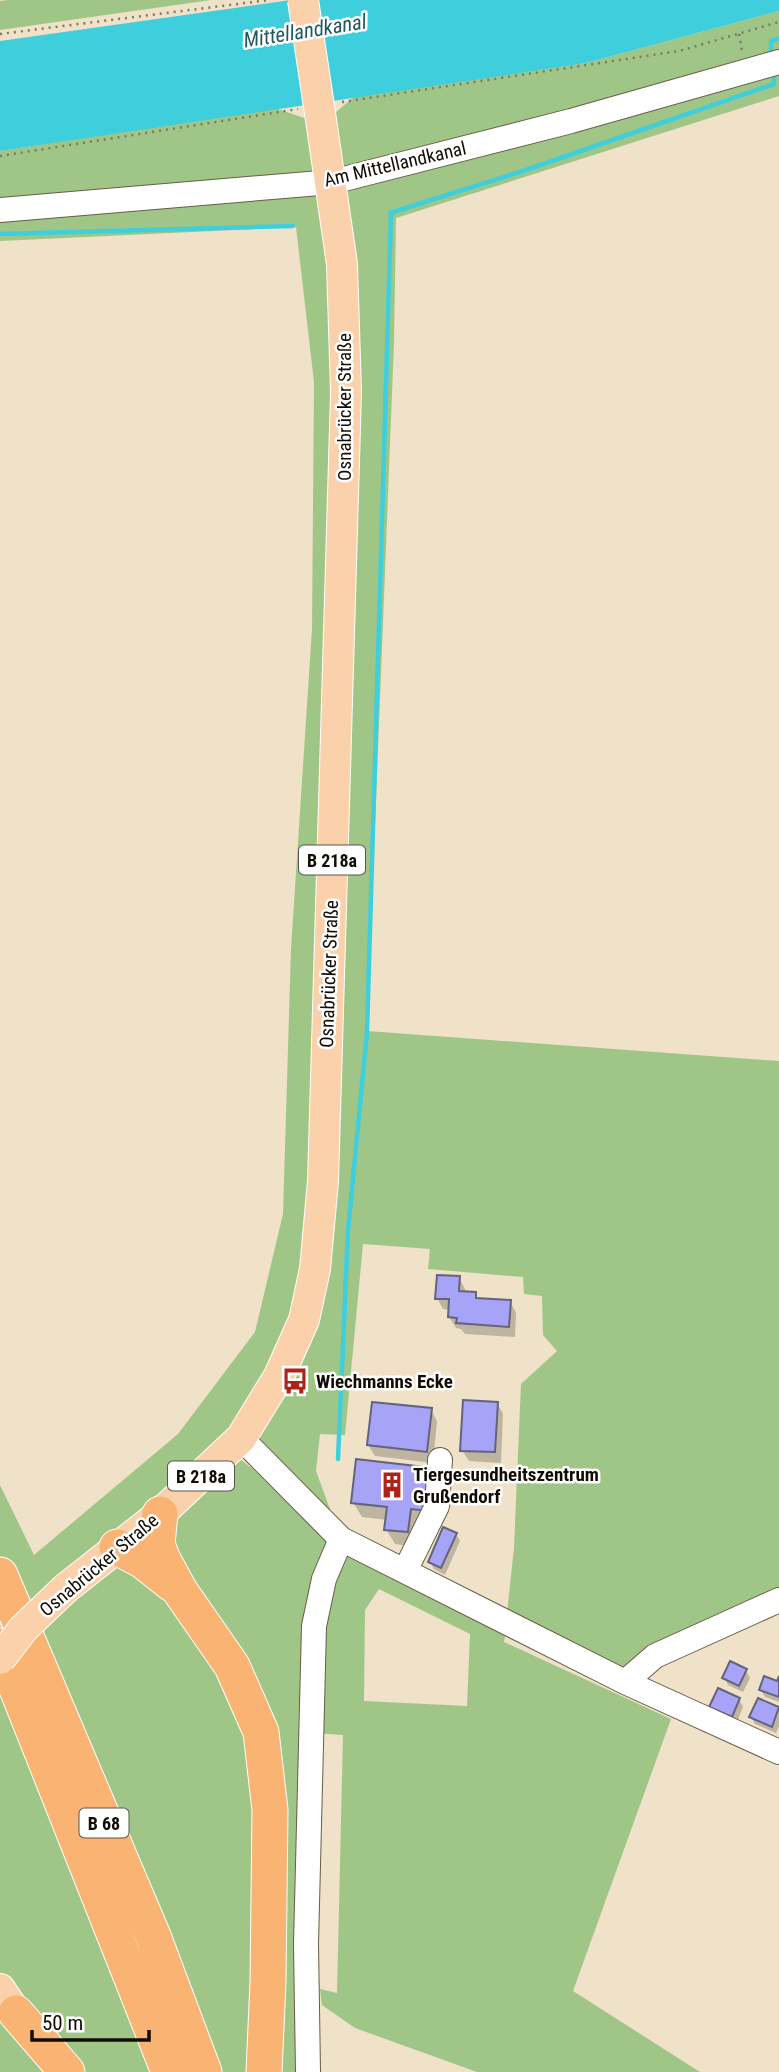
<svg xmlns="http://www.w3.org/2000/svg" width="779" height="2072" font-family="'Roboto Condensed',sans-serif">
	<rect width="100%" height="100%" fill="#efe2c8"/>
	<!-- green -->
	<path fill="#9fc687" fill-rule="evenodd" d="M8,0h203l-211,30v-29z
		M779,11v85l-383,122 -2,124 -27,689 412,30v539l-124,56 -30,26 -118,-59 -3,19 167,77 -98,272 127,81h-223l-122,-44 -33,-23 -2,-16 17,4 6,-258 -31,-2 -3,339h-43l9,-89 1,-173 -8,-80 -29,-67 -73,-112 3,-30 67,-65 99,77 -94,-95 -81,76 -64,50 21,-9 36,19 46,51 26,41 29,66 9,78v262h-59l-51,-136 -153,-361v-90l34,70 144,-121 77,-102 28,-118 8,-265 21,-320 2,-247 -18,-155 -296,14v-90l275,-43 47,16 33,-28 231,-33zM363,1244l67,5 -2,20 95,8 1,17 18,2 1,39 14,16 -36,33 -7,164 -8,74 -165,-83 -25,-68 4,-37 25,1zM379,1589l91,45 -3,72 -103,-5 1,-91z
		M0,1625l3,7 166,440h-169z"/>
	<!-- water -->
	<path fill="#3fcedc" d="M291,0h488v11l-193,52 -586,88v-110z"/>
	<!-- shadow -->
	<path fill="#0003" d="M459,1278l6,11v4l10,1 4,6 31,1 6,12 -1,24 -50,-3 -4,-5 -5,-1 -7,-11 1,-7 -7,-1 -6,-11z
		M497,1403l6,11 -2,49 -32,-2 -7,-11z
		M431,1410l6,11 -4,42 -58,-7 -7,-11z
		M432,1469l-16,78 -21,-3 -9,-15 1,-9 -25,-3 -9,-15z
		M456,1534l4,7 -15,34 -11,-6 -4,-7z
		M746,1671l4,7 -7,14 -15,-7 -4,-8z
		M779,1681v21l-14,-5 -4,-7z
		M739,1699l4,8 -7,17 -21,-10z
		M758,1700l21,9v17l-3,7 -21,-9 -4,-7z"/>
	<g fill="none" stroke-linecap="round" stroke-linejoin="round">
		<!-- stream -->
		<path stroke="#3fcedc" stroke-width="4.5" d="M771,49v-8l8,-2
			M390,213l136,-43 248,-86v-6
			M0,234l293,-8
			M338,1459l10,-229 19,-198 24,-819"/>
	</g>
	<!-- building -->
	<path fill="#a7a3f7" stroke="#63637b" stroke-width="2" d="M437,1275l23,1 -1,15 17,1v6l35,2 -2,27 -53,-4 1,-5 -9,-1 1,-18h-14z
		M463,1400l35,2 -3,50 -35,-1z
		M372,1402l60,6 -5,44 -60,-7z
		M356,1459l77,9 -5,43 -17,-2 -3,23 -24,-2 3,-23 -36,-4z
		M443,1527l14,6 -16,35 -13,-6z
		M730,1661l17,8 -8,17 -17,-8z
		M764,1676l13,5 2,-5v21l-20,-7z
		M718,1688l22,10 -8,19 -23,-10z
		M758,1698l21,9 -7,20 -23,-10z"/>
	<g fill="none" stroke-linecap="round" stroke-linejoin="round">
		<!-- minor casing -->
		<g stroke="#685d47" stroke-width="26">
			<path id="minor" d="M0,210l332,-28 239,-61 208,-59
				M241,1438l100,101 284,143 154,70
				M405,1571l32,-65 3,-46
				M625,1682l30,-26 124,-56
				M308,2072l-2,-128 8,-318 10,-47 17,-40"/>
		</g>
		<!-- major casing -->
		<g stroke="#fff" stroke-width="32">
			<path id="major" d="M66,1588l94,-74 81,-76 38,-62 25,-56 11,-51 8,-88 23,-789 -4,-128 -22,-151
				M0,1989l16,24"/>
		</g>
		<!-- highway casing -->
		<g stroke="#fff" stroke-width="37">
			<path id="highway" d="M160,1514l-3,30 6,16 17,31 52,75 29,66 9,78 -2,172 -4,90
				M117,1547l26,14 29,23
				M0,1575l153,361 51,136
				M0,1646l169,426
				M16,2013l51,59"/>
		</g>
		<!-- path -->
		<path stroke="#807867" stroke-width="2.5" stroke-dasharray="2 5" stroke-linecap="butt" d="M0,34l269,-34
			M739,34l3,17
			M342,102l337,-51 100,-29
			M0,156l298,-47"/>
		<!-- minor -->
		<use href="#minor" stroke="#fff" stroke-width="24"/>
		<!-- major -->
		<use href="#major" stroke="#fbd1ab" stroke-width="30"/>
		<!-- highway -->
		<use href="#highway" stroke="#f9b373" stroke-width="35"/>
		<!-- major-bridge casing -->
		<g stroke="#fff" stroke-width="32" stroke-linecap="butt">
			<path id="major-bridge" d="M303,0l17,113
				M0,1659l23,-30 43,-41"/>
		</g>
		<!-- major-bridge -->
		<use href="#major-bridge" stroke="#fbd1ab" stroke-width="30"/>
	</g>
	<!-- icons -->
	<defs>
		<g id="bus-bare" transform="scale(2.1)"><path d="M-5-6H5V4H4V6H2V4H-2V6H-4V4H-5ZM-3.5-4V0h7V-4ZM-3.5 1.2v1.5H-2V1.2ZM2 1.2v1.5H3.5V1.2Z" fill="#b02117" stroke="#fff" stroke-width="2.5" paint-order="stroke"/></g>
		<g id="building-bare" transform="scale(2.1)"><path d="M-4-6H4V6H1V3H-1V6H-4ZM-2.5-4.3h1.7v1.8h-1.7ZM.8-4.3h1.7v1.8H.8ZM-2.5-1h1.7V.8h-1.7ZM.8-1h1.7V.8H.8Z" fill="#b02117" stroke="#fff" stroke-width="2.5" paint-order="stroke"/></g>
	</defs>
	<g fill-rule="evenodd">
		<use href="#bus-bare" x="295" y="1381"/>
		<use href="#building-bare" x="392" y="1485"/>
	</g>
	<g text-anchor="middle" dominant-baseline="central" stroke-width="5" stroke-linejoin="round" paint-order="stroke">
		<!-- shield labels -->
		<g fill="#fff" stroke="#58554f" stroke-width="2">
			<rect x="299" y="845.5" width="66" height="29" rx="5"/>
			<rect x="168" y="1461.5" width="66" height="29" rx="5"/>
			<rect x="79.5" y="1808.5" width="49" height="29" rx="5"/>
		</g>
		<g font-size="18" font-weight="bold" fill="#100c04">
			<text x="332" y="860">B 218a</text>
			<text x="201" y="1476">B 218a</text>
			<text x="104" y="1823">B 68</text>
		</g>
		<!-- street labels -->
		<g font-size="19" fill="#100c04" stroke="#fff">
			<text transform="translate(395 164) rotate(-13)">Am Mittellandkanal</text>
			<text transform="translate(344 407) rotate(-90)">Osnabrücker Straße</text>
			<text transform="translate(329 974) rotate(-88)">Osnabrücker Straße</text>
			<text transform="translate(99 1565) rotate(-40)">Osnabrücker Straße</text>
		</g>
		<!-- poi labels -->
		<g font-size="19" font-weight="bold" fill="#100c04" stroke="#fff" text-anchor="start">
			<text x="316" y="1381">Wiechmanns Ecke</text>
			<text x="413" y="1474">Tiergesundheitszentrum<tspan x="413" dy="22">Grußendorf</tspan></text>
		</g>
		<!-- water labels -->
		<g font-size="21" font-style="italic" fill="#1e585e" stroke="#fff">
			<text transform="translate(305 31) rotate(-9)">Mittellandkanal</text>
		</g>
	</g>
	<!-- scale -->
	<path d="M32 2030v10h117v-10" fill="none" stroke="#100c04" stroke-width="3.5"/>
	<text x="42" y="2030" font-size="21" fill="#100c04" stroke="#ffffff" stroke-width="5" paint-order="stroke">50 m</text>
</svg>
